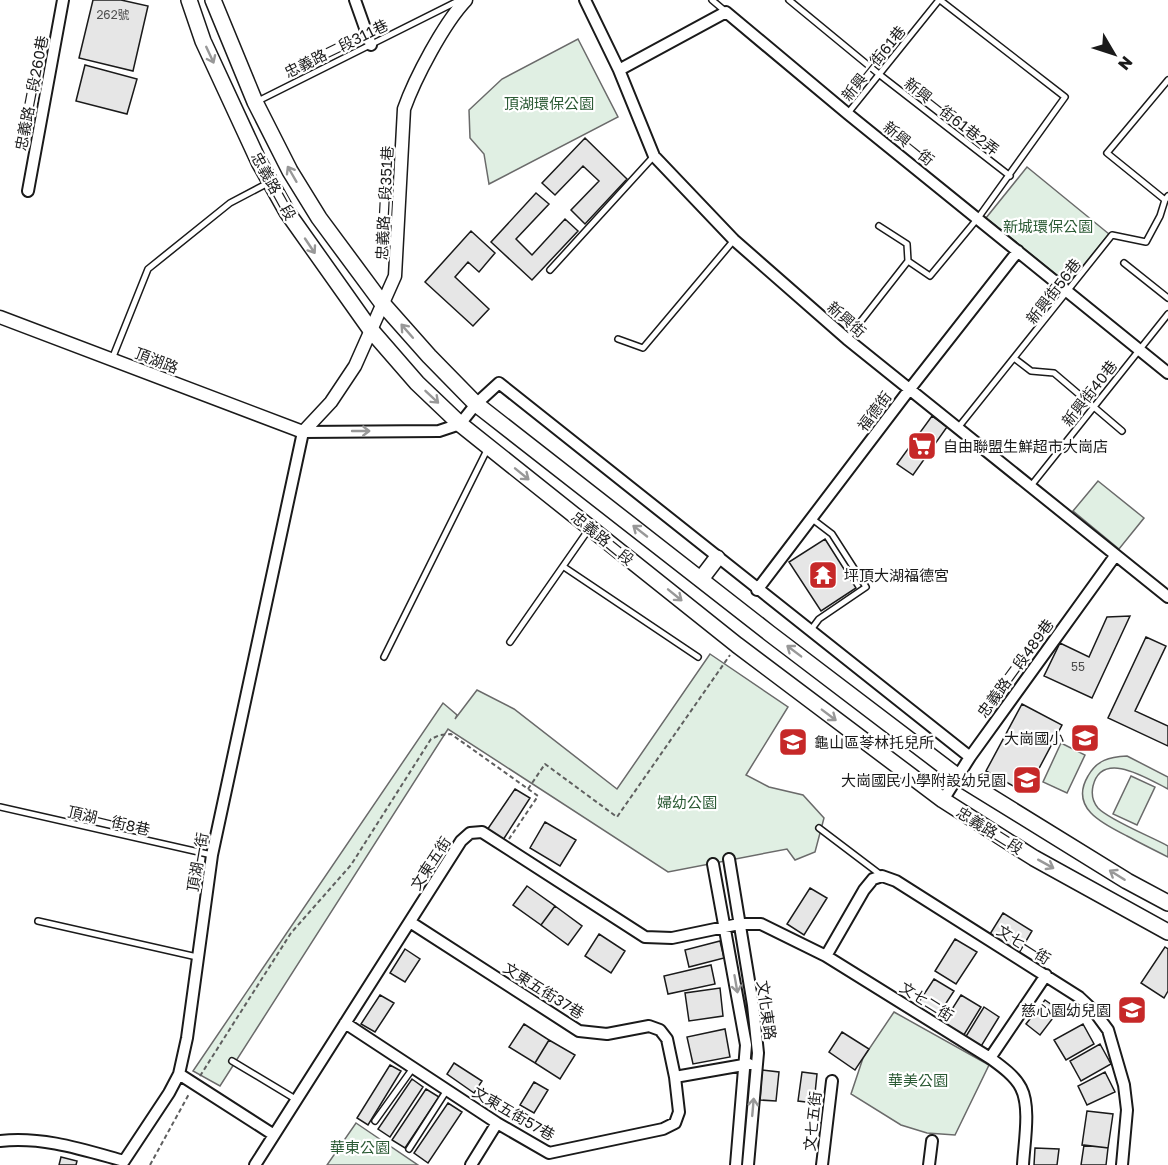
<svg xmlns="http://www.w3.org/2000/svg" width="1168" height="1165" font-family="'Golos Text','Noto Sans TC',sans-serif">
	<rect width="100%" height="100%" fill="#fff"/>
	<!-- green -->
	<path fill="#e0efe3" stroke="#6a6a6a" stroke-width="1.5" d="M578,39l40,78 -129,67 -5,-30 -14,-16 -1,-28 33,-31z
		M1027,167l82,67 -41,50 -82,-66z
		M1098,481l46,37 -25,31 -46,-38z
		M710,654l78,53 -42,68 23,12 34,8 21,23 -9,34 -20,8 -8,-11 -119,23 -220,-143 -228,357 -27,-15 250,-368 14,12 -2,4 22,-29 37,19 103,80z
		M1061,743l24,12 -18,38 -24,-11z
		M1127,756l41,21v12c-20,-10 -66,-40 -75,-3 -2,9 0,16 5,22 11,12 54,29 70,38v11c-14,-7 -28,-14 -41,-21 -24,-12 -58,-28 -39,-60 9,-16 21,-19 39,-20z
		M1131,776l24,11 -18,38 -24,-11z
		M894,1012l95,53 -34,70 -28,-2 -26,-8 -50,-31 12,-36z
		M356,1123l62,42h-91z"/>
	<!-- building -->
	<path fill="#e6e6e6" stroke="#1a1a1a" stroke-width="1.5" d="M93,0h28l27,6 -15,65 -54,-13z
		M85,65l52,14 -10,35 -51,-13z
		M585,138l42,41 -42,45 -14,-14 28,-29 -16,-15 -28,29 -13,-12z
		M536,193l13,11 -33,35 16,16 33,-36 13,12 -46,49 -41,-38z
		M471,231l24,22 -16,19 -11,-10 -13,15 34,32 -16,17 -48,-44z
		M932,416l15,11 -34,48 -16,-11z
		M825,539l31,49 -35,23 -32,-49z
		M1130,616l-38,82 -48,-22 16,-33 29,14 18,-40z
		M1146,637l20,9 -31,65 33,15v20l-60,-28z
		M1022,704l40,21 -36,68 -40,-22z
		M515,789l15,9 -27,42 -16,-10z
		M545,822l31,18 -16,26 -30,-18z
		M527,886l28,20 -14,19 -28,-20z
		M810,888l17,10 -23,37 -17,-11z
		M555,906l27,20 -14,19 -27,-20z
		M1003,913l29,18 -13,22 -29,-19z
		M599,934l26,17 -14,22 -26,-17z
		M955,939l22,13 -21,32 -21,-13z
		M720,941l4,17 -35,9 -4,-17z
		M1165,947l3,2v42l-4,7 -23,-15z
		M405,949l15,10 -15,23 -15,-9z
		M711,965l4,19 -47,10 -4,-18z
		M934,979l20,12 -19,29 -20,-12z
		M720,988l3,28 -34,5 -4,-28z
		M380,995l14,8 -19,29 -14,-8z
		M961,995l20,12 -19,31 -20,-13z
		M1045,1000l14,10 -19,25 -14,-11z
		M984,1007l15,10 -19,31 -15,-10z
		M524,1024l25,16 -14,23 -26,-16z
		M1083,1024l11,20 -28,16 -12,-20z
		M725,1029l5,28 -37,7 -6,-27z
		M842,1032l27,17 -14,21 -26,-18z
		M549,1040l26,15 -15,24 -25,-16z
		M1100,1044l11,20 -30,17 -11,-20z
		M454,1063l28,18 -8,12 -27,-19z
		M390,1065l11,6 -33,54 -11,-7z
		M762,1070l17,2 -3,29 -16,-1z
		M802,1072l15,2 -3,29 -16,-2z
		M1105,1072l10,20 -28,13 -9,-19z
		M412,1079l11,8 -33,50 -12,-8z
		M534,1082l14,8 -14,23 -14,-8z
		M426,1089l13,8 -34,51 -13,-8z
		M448,1103l14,9 -34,51 -14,-10z
		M1087,1111l26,3 -5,34 -26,-3z
		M1084,1145l24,3 -2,17h-25z
		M1035,1148l24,1 -2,16h-23z
		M61,1157l16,4 -1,4h-17z"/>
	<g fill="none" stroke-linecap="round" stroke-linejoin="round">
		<!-- service casing -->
		<g stroke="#1a1a1a" stroke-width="8">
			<path id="service" d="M712,0l13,11
				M789,0l91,75 130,101
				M258,101l202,-101
				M848,113l91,-113
				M1165,200l-58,-47 61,-73
				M879,226l28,18 1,17
				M1124,263l44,35
				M550,270l104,-114
				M618,339l25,9 91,-108
				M847,339l61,-78 22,15 48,-58 87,-121 -125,-97
				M1014,358l17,13 23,2 68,58
				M112,359l36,-90 82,-66 38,-20
				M957,429l155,-194 34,7 14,-26 5,-16 3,-4
				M1030,487l138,-173
				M564,567l134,90
				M810,631l9,-12 47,-32 -34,-53 -21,-16
				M510,642l79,-113
				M384,657l104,-209
				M0,807l212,48
				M819,828l62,47
				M38,921l159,36
				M232,1061l65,39
				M375,1121l38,-53
				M409,1149l38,-59"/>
		</g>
		<!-- minor casing -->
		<g stroke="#1a1a1a" stroke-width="14">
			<path id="minor" d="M355,0l16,45
				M585,0l34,70 35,86 80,84 113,99 321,258
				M619,70l107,-58 122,102 320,259
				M28,191l35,-191
				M757,590l152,-200 109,-139
				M943,800l27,-43 145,-201
				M729,859l24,146 5,48 -10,112
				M713,864l33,181 -10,120
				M826,956l38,-66 9,-11 9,-3 14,5 183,116 15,14 14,19 16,55 3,25 -5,55
				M345,1023l152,100 52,30 114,-24 12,-6 4,-11 -4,-35 -8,-38 -7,-9 -11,-4 -42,8 -28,-3 -169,-109
				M990,1058l56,-83
				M179,1074l95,61
				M675,1077l74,-13
				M0,1141c43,-5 84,9 124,20l45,-68 10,-19 8,-36 25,-183 91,-423 136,-1 21,-7 16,-20 23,-21 471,374
				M255,1165l206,-324 9,-8 12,-1 163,105 27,1 67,-14h22l65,32 164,102c11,8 25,18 31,30 10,19 3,56 2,77
				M471,1165l26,-42
				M822,1165l10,-84
				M929,1165l3,-24"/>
		</g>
		<!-- tertiary casing -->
		<g stroke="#1a1a1a" stroke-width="15">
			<path id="tertiary" d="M0,317l303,115 28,-30 24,-36 40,-90 9,-167c11,-31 40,-86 62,-109"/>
		</g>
		<!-- secondary casing -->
		<g stroke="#1a1a1a" stroke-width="18">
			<path id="secondary" d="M189,0l14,41 56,121 28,50 83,117 47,54 43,41 277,221 206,155 91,58 134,74
				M213,0l42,102 35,69 29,47 63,85 47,53 47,48 293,229 188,143 170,105 41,22
				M701,579l16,-21"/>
		</g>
		<!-- path -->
		<path stroke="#5f5f5f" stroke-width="2" stroke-dasharray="4.5 3" stroke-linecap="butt" d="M528,789l17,-25 72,53 113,-162
			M200,1076l91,-143 60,-68 80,-126 9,-4 11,-1 87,62 -29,43
			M150,1165l39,-71"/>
		<!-- service -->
		<use href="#service" stroke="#fff" stroke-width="5"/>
		<!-- minor -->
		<use href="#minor" stroke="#fff" stroke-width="10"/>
		<!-- tertiary -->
		<use href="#tertiary" stroke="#fff" stroke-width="12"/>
		<!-- secondary -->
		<use href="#secondary" stroke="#fff" stroke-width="15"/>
	</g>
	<!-- one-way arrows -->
	<defs><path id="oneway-shaft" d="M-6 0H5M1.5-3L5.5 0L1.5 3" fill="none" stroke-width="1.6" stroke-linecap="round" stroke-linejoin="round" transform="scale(1.5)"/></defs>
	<g stroke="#989898">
		<use href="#oneway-shaft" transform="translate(210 55) rotate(65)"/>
		<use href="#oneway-shaft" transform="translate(292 174) rotate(-120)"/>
		<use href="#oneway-shaft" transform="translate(310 246) rotate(56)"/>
		<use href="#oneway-shaft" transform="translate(407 331) rotate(-131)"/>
		<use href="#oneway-shaft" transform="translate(432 397) rotate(43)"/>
		<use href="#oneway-shaft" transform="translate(361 431)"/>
		<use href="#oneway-shaft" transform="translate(522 474) rotate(39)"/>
		<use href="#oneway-shaft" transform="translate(640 531) rotate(-142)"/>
		<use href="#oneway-shaft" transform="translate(675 595) rotate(39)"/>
		<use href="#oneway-shaft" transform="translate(794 651) rotate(-143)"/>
		<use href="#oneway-shaft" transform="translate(829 715) rotate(37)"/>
		<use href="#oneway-shaft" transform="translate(1046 864) rotate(29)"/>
		<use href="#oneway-shaft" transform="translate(1117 875) rotate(-148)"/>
		<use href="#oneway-shaft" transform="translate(736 984) rotate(80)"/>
		<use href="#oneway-shaft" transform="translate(753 1107) rotate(-85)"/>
	</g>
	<!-- icons -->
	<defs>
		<g id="supermarket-square" transform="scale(1.5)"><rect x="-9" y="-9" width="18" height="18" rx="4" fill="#c62828" stroke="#fff"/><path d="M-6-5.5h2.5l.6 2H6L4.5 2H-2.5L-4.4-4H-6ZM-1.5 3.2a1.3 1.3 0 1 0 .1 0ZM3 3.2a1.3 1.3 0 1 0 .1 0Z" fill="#fff"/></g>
		<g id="temple-square" transform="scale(1.5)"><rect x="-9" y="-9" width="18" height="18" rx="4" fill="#c62828" stroke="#fff"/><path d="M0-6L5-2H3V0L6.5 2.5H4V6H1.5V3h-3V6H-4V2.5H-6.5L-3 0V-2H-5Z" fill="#fff"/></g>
		<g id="school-square" transform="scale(1.5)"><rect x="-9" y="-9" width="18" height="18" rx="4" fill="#c62828" stroke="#fff"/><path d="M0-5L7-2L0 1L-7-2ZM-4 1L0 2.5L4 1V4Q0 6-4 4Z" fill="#fff"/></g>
	</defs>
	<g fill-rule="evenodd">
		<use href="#supermarket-square" x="922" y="446"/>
		<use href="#temple-square" x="823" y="575"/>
		<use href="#school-square" x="1085" y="738"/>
		<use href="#school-square" x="793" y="742"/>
		<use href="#school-square" x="1027" y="780"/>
		<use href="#school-square" x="1132" y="1010"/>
	</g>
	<g text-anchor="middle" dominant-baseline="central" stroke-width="4.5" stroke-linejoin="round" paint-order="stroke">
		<!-- number labels -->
		<g font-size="12" fill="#4d4d4d">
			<text x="113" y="14">262號</text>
			<text x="1078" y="666">55</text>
		</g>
		<!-- street labels -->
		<g font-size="15" fill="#1a1a1a" stroke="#fff">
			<text transform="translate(336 48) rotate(-26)">忠義路二段311巷</text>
			<text transform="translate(873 63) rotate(-51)">新興一街61巷</text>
			<text transform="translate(31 93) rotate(-79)">忠義路二段260巷</text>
			<text transform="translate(952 116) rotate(38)">新興一街61巷2弄</text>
			<text transform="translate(909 143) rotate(39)">新興一街</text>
			<text transform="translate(274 186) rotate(61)">忠義路二段</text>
			<text transform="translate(384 203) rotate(-87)">忠義路二段351巷</text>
			<text transform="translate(1053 291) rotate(-52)">新興街56巷</text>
			<text transform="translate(847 319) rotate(41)">新興街</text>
			<text transform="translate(157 360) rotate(21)">頂湖路</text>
			<text transform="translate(1089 393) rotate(-52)">新興街40巷</text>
			<text transform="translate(874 411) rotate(-53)">福德街</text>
			<text transform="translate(603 538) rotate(39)">忠義路二段</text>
			<text transform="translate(1015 668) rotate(-54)">忠義路二段489巷</text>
			<text transform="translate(109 820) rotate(13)">頂湖一街8巷</text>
			<text transform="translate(990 830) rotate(32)">忠義路二段</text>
			<text transform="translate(197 862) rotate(-80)">頂湖一街</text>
			<text transform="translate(430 863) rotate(-57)">文東五街</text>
			<text transform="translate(1024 944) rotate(32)">文七一街</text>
			<text transform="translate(544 990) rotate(32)">文東五街37巷</text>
			<text transform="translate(927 1001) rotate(32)">文七二街</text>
			<text transform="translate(767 1010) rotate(82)">文化東路</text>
			<text transform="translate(514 1113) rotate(30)">文東五街57巷</text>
			<text transform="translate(812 1121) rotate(-84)">文七五街</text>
		</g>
		<!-- park labels -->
		<g font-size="15" fill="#2b5a34" stroke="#fff">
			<text x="549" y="103">頂湖環保公園</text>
			<text x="1048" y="226">新城環保公園</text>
			<text x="687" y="802">婦幼公園</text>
			<text x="918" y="1080">華美公園</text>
			<text x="360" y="1147">華東公園</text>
		</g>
		<!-- poi labels -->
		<g font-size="15" fill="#1a1a1a" stroke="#fff" text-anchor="start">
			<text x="943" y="446">自由聯盟生鮮超市大崗店</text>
			<text x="844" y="575">坪頂大湖福德宮</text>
			<text x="1064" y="738" text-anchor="end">大崗國小</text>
			<text x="814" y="742">龜山區苓林托兒所</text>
			<text x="1006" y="780" text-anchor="end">大崗國民小學附設幼兒園</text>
			<text x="1111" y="1010" text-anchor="end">慈心園幼兒園</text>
		</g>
	</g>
	<!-- north arrow -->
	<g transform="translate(1114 54) rotate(129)" stroke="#ffffff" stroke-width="4.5" paint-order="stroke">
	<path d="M0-4.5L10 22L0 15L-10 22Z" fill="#1a1a1a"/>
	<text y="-9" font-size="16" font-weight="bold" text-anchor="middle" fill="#1a1a1a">N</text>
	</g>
</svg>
